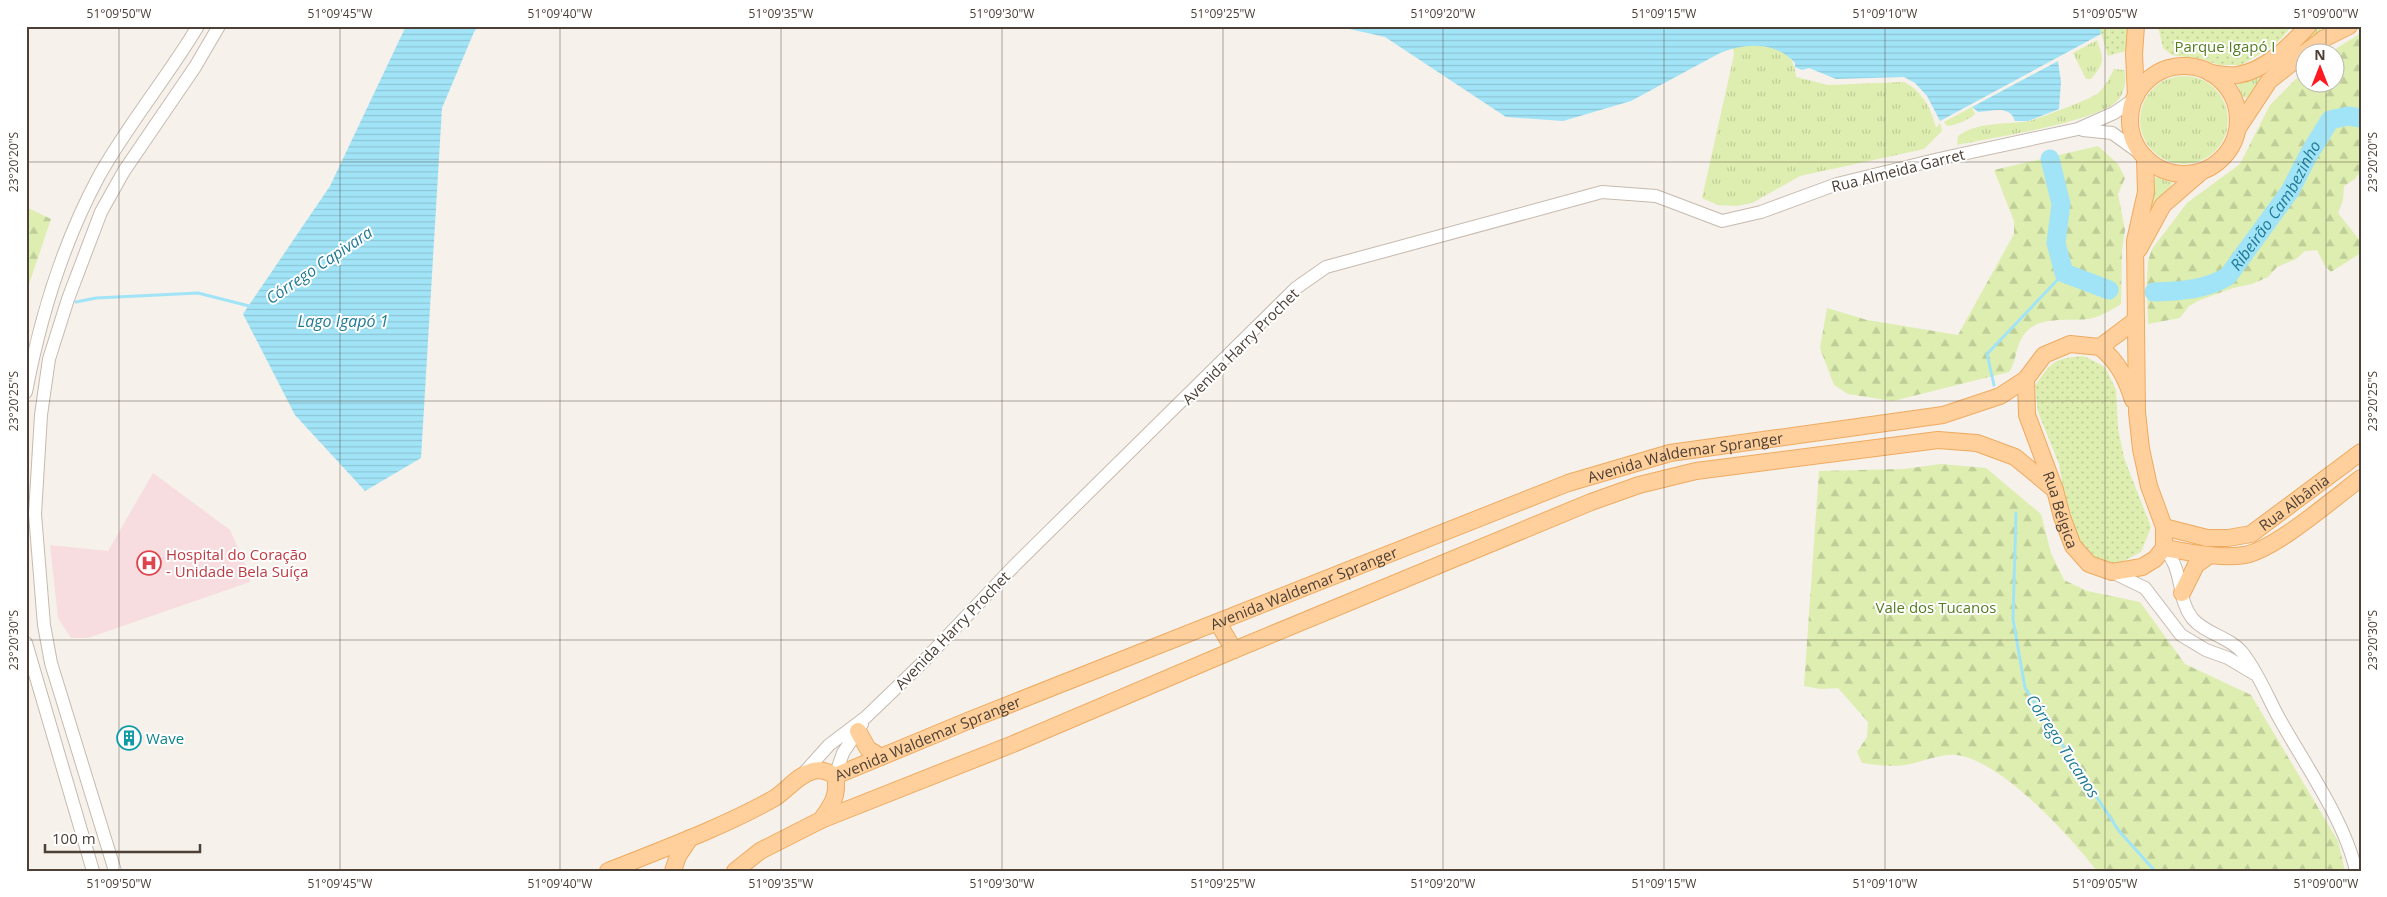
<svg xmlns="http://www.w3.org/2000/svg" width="2387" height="897" font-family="'Open Sans',sans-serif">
	<defs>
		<pattern id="grass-tufts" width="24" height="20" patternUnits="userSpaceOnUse" patternTransform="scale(1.25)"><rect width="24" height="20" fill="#ddeeb0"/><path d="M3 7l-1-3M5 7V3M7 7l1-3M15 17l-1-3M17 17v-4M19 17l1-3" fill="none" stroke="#bfcd98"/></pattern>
		<pattern id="forest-firs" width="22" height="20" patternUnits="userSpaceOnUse" patternTransform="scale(1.25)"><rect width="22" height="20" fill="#ddeeb0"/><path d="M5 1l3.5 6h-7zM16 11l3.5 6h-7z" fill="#bfcd98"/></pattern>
		<pattern id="park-dots" width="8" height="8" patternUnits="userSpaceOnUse" patternTransform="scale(1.25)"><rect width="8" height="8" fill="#ddeeb0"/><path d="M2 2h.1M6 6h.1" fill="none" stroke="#bfcd98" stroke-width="1.8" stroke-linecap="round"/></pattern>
		<pattern id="water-rules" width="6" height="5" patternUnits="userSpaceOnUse" patternTransform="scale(1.25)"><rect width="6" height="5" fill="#a2e4f7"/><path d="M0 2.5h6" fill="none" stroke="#8dc5d4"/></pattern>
	</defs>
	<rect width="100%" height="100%" fill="#f6f1ea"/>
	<!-- medical -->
	<path fill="#f7dddf" d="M153,473l77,57 20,45v7l-162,56h-17l-13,-20 -8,-73 58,6z"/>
	<!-- grass -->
	<path fill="url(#grass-tufts)" d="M2314,26h12l-66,56 -13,16 -4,-1 -6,-13 19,-6z
		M2097,40c7,20 8,22 -6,39h-5l-13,-26z
		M1755,45c23,3 39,6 41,32l32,8 76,-3c19,10 27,26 32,46l4,-5 2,8 -18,18 -124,27 -48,27 -16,3 -18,-1 -16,-7 32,-143 -1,-7z
		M2114,69l10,1c3,8 1,21 -5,29 -19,23 -129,39 -162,46l1,-9c20,-15 48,-11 71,-15 9,-2 61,-22 68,-27 8,-6 12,-16 17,-25z
		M2140 120a44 44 0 1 1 88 0a44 44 0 1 1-88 0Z
		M1972,107l3,7c-7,6 -18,11 -28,12l-3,-4z
		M2156,177l17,6 -21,24 -3,-1 5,-26z"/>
	<!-- forest -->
	<path fill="url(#forest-firs)" d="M2361,33v138l-6,8 -11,7 -1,14 -5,13 23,29v11l-30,19 -6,-6 -8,-16 -12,1 -9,8 -19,8 -9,10 -16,7 -19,4 -33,12 -11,6 -9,12 -32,6 -1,-43 1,-20 4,-12 35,-46 53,-39 30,-59 34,-34v11h30v-30h-3z
		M2098,146l20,18 7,14 -7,16 7,36 -3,20 -1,54c-8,5 -18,11 -28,14 -22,5 -55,-5 -70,18 -8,11 -6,25 -14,36l-116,29 -45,-7 -14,-9 -14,-37 7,-40 40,12 91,15 56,-101v-13l-20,-51z
		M26,207l25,12 -25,74z
		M1941,464l45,4 55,46 10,39 13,27 23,11 53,11 45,62 66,31 87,146 7,30h-248c-27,-35 -95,-110 -140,-116 -17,-2 -36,8 -53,10 -13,2 -28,0 -42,-2l-5,-11 10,-15 1,-15 -30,-34 -17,1 -17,-3 15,-215 85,-2z"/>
	<!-- park -->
	<path fill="url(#park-dots)" d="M2099,26h33l-3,24 -21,6z
		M2158,26h134l-11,13 -17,13 -23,13h-22l-17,-6 -30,-4 -9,-7z
		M2084,356l21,11 11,23 2,38 6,30 27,69 -10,25 -25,13 -29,-7 -12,-24 -9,-28 -7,-42 -21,-52 -3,-26c16,-24 19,-28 49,-30z"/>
	<!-- water -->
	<path fill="url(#water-rules)" d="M406,26h72l-4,6 -32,76 -21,350 -56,33 -70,-76 -52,-101 87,-128z
		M1336,26h764l1,8 -161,87 -13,-25 -12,-13 -11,-6 -68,2 -27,-11 -7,2 -7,-3v-4c-20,-22 -50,-20 -75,-10l-89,48 -68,20 -57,-4 -121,-80z
		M2058,61l3,21 -2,27 -31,12h-13c-6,-17 -24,-9 -37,-9l-6,-5z"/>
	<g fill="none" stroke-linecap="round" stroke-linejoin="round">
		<!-- stream -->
		<path stroke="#a2e4f7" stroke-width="3" d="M76,302l20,-4 102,-5 55,14
			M1994,385l-7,-31 77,-81
			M2016,513l-3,106 12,69 94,143 36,40"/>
		<!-- river -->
		<g stroke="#a2e4f7" stroke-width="19">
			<path d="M2050,159l11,45 -5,39 8,30 45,17"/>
			<path id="s1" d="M2154,292c26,-1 52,-2 74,-16l62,-85 19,-37 21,-34 18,-4 13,2"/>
		</g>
		<!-- minor casing -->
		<g stroke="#c6baaf" stroke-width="14">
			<path id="minor" d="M2083,130l29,3 32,23
				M26,392c14,-74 37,-149 73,-216 29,-52 68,-98 99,-150
				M2164,548c21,24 12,49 28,70 13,16 36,18 50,34 16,20 25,44 37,66 25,45 66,103 77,153
				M2112,572l33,16 36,47 25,15 22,8 25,15
				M26,643l67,228
				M803,774l26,-29 37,-28 55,-53 94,-99 281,-277 30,-21 276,-75 54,4 66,25 39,-9 76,-28 102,-25 139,-30 36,-16 22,-15
				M835,776l8,-23 19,-29
				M115,871l-64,-208 -7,-38 -9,-111 6,-99 8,-56 19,-60 33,-87 23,-41 71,-104 24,-41"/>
		</g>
		<!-- major casing -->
		<g stroke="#efaa60" stroke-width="18">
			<g id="major">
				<path d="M2306,52l17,-13 26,-13"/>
				<circle cx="2184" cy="120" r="54"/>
				<path d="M2210,73c9,1 18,3 27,2 28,-4 53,-29 71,-49"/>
				<path d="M2136,96l-2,-42 2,-28"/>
				<path d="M2238,128l31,-47 35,-28"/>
				<path d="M2145,157l1,35 -11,49 2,171 4,37 8,37 15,41v21"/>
				<path d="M2139,249l24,-44 38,-33"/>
				<path id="s2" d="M2136,320l-36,27 -30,-3 -26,11 -18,24 1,36 28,75 7,27 11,29 16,18 23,8 30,-5 13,-8 9,-11"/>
				<path d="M2100,347c18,15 26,31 33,53"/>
				<path id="s3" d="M2164,527l43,11h21l23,-4 110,-82"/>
				<path d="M2164,548c26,4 55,11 81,7 31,-6 89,-57 116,-77"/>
				<path d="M2182,593l14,-28 14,-10"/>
				<path d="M1218,623l16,27"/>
				<path d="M858,731l10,18 13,8"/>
				<path id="s4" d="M835,776l135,-56 598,-237 102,-30 273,-38 57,-19 26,-17"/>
				<path d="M821,820c11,-15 18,-25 14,-44"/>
				<path d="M608,871c55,-22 113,-43 165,-72 14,-8 24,-24 40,-28 8,-2 16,1 22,5"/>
				<path d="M673,871l5,-15 12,-18"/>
				<path d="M735,871l25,-20 61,-31 192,-76 221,-94 357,-148 48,-17 57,-14 242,-31 39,3 38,14 40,33"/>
			</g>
		</g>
		<!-- minor -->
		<use href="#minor" stroke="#fff" stroke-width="12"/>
		<!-- major -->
		<use href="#major" stroke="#ffd09b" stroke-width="16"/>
	</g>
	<!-- ticks -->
	<path fill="none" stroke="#4c4037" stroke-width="1" stroke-opacity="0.45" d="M119,26v845M340,26v845M560,26v845M781,26v845M1002,26v845M1223,26v845M1443,26v845M1664,26v845M1885,26v845M2105,26v845M2326,26v26M2326,82v789M26,162h2335M26,401h2335M26,640h2335"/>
	<!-- icons -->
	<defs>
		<g id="hospital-ring" transform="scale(1.25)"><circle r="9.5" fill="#fff" stroke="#e0444e" stroke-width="1.5"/><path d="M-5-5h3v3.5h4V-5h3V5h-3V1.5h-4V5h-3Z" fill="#e0444e"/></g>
		<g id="building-ring" transform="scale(1.25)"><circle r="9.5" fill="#fff" stroke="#0f9aa8" stroke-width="1.5"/><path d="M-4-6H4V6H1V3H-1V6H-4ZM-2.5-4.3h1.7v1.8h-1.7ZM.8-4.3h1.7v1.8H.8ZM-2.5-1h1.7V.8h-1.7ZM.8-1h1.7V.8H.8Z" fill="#0f9aa8"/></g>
	</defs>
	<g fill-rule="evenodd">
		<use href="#hospital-ring" x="149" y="563"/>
		<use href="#building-ring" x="129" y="738"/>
	</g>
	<g text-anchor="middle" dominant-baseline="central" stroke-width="4" stroke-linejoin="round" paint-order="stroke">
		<!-- park labels -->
		<g font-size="15" fill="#567e22" stroke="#fff">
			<text x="2225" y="46">Parque Igapó I</text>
			<text x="1936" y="607">Vale dos Tucanos</text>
		</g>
		<!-- street labels -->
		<g font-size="15" fill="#4c4037" stroke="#fff">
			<text transform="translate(1898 170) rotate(-14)">Rua Almeida Garret</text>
			<text transform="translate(1240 346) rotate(-45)">Avenida Harry Prochet</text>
			<text stroke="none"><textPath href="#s4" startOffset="910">Avenida Waldemar Spranger</textPath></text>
			<text stroke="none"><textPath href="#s3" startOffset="142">Rua Albânia</textPath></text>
			<text stroke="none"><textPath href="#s2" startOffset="270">Rua Bélgica</textPath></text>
			<text stroke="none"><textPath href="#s4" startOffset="505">Avenida Waldemar Spranger</textPath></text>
			<text transform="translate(952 630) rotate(-46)">Avenida Harry Prochet</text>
			<text stroke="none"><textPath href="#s4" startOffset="100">Avenida Waldemar Spranger</textPath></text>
		</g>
		<!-- health labels -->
		<g font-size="15" fill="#be3a42" stroke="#fff" text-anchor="start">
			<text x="166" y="554">Hospital do Coração<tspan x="166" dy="17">- Unidade Bela Suíça</tspan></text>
		</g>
		<!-- culture labels -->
		<g font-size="15" fill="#0d838f" stroke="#fff" text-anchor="start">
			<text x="146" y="738">Wave</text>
		</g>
		<!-- water labels -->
		<g font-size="16" font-style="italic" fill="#1f7a96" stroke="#fff">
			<text stroke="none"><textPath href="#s1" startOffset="162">Ribeirão Cambezinho</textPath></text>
			<text transform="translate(319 265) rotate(-34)">Córrego Capivara</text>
			<text x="343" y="321">Lago Igapó 1</text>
			<text transform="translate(2063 746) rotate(57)">Córrego Tucanos</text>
		</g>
	</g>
	<!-- border -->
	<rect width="2387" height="897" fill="none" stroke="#ffffff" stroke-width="55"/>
	<!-- north arrow -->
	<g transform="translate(2320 68)"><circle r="24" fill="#ffffff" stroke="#b7b3af"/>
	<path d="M0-4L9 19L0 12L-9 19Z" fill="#ff1920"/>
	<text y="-8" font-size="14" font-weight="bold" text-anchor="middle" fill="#4c4037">N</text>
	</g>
	<!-- scale -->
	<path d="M45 844v8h155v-8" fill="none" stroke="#4c4037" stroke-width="2.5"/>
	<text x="52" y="844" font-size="15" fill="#4c4037" stroke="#ffffff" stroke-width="4" paint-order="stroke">100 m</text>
	<rect x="28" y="28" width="2332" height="842" fill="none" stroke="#4c4037" stroke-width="2"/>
	<g font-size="12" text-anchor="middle" fill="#4c4037">
		<text x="119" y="18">51°09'50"W</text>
		<text x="340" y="18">51°09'45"W</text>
		<text x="560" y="18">51°09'40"W</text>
		<text x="781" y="18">51°09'35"W</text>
		<text x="1002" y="18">51°09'30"W</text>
		<text x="1223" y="18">51°09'25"W</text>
		<text x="1443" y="18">51°09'20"W</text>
		<text x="1664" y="18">51°09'15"W</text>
		<text x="1885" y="18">51°09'10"W</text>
		<text x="2105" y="18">51°09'05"W</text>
		<text x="2326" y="18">51°09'00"W</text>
		<text transform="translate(14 162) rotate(-90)" y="4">23°20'20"S</text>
		<text transform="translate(2373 162) rotate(-90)" y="4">23°20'20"S</text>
		<text transform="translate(14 401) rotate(-90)" y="4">23°20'25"S</text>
		<text transform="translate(2373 401) rotate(-90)" y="4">23°20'25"S</text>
		<text transform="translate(14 640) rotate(-90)" y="4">23°20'30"S</text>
		<text transform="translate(2373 640) rotate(-90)" y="4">23°20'30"S</text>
		<text x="119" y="888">51°09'50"W</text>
		<text x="340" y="888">51°09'45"W</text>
		<text x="560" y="888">51°09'40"W</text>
		<text x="781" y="888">51°09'35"W</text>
		<text x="1002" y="888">51°09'30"W</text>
		<text x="1223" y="888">51°09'25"W</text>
		<text x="1443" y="888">51°09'20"W</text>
		<text x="1664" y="888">51°09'15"W</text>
		<text x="1885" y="888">51°09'10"W</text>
		<text x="2105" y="888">51°09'05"W</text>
		<text x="2326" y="888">51°09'00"W</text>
	</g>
</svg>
